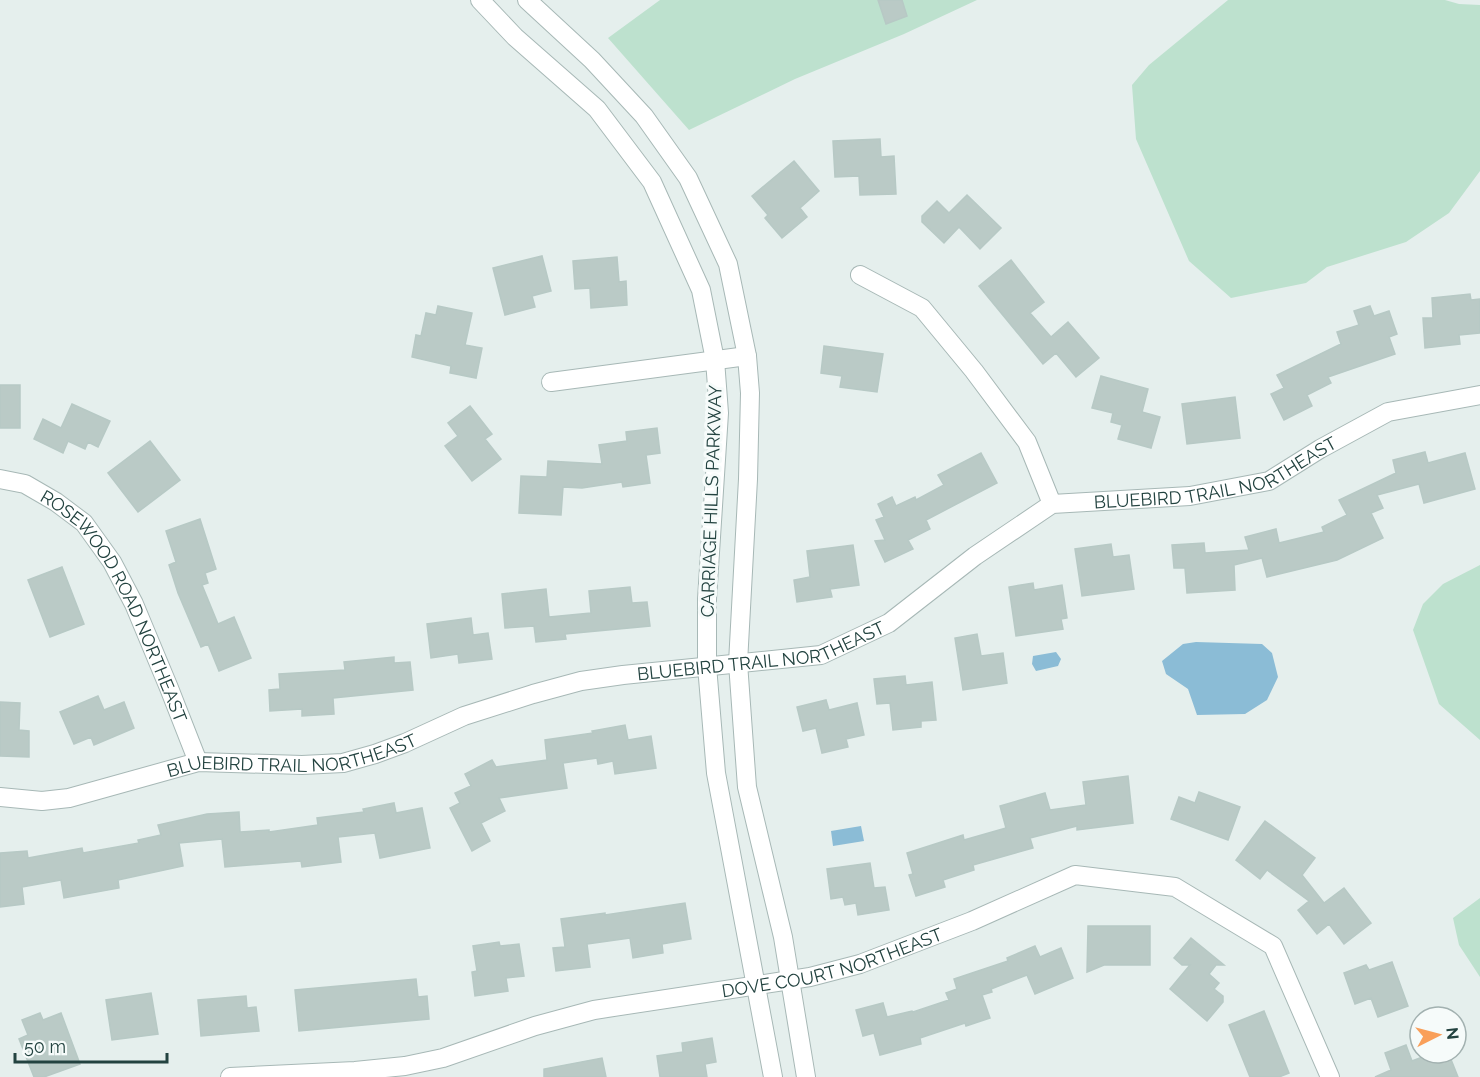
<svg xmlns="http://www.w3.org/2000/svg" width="1480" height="1077" font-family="Raleway,sans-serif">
	<rect width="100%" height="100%" fill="#e5efed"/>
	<!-- green -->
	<path fill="#bde1ce" d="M660,0h317l-73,34 -109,45 -106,51 -81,-92z
		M1228,0h217l14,4 21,1v166l-31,42 -43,29 -79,25 -21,16 -75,15 -42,-37 -53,-122 -4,-54 17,-20z
		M1480,565v175l-41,-36 -26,-74 10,-26 20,-20z
		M1480,898v79l-21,-32 -6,-27z"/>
	<!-- water -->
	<path fill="#8bbcd6" d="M1196,642l66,2 10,9 6,24 -11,23 -22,14 -48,1 -9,-26 -22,-15 -4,-13 21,-17z
		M1056,652l5,7 -3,7 -22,5 -4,-7 1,-8z
		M861,826l3,15 -31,5 -2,-15z"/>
	<!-- building -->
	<path fill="#bacac6" stroke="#b7c9c5" stroke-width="1.5" d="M878,0h24l5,16 -21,8z
		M880,139l1,18 13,-1 2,38 -36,1 -1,-19 -24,1 -2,-36z
		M794,161l25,30 -19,17 7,9 -25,21 -17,-20 3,-3 -16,-19z
		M967,195l34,33 -21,21 -21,-22 -15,16 -22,-21v-6l15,-15 12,12z
		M542,256l9,35 -19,5 3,11 -30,8 -12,-47z
		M617,257l2,25 7,-1 1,24 -36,3 -1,-20 -15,1 -2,-28z
		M1011,260l33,42 -14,11 21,24 17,-15 31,36 -23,19 -20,-24 -13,11 -64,-78z
		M1470,294l1,6 9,-1v34l-21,2 1,9 -35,4 -2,-30h10l-1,-20z
		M438,306l34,7 -7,32 17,3 -6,30 -26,-5 1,-7 -39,-9 4,-22 5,1 5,-23 10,2z
		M1370,306l4,10 15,-5 8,23 -8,3 6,17 -67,23 3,6 -24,12 5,11 -28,14 -13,-26 13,-6 -7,-13 64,-31 -4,-12 22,-7 -5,-14z
		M824,346l59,8 -6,38 -37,-5 2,-11 -21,-3z
		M1101,376l47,13 -6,23 18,5 -9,31 -33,-9 4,-14 -11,-3 2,-9 -21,-5z
		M0,385h20v43h-20z
		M1235,397l5,41 -53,6 -5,-40z
		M72,404l38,17 -12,26 -10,-5 -3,7 -17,-8 -5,12 -29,-14 9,-20 18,9z
		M470,406l22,28 -7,5 16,20 -29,22 -27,-35 13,-10 -10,-13z
		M657,428l3,25 -14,2 4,28 -27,4 -1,-5 -40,6 -19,-1 -2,28 -42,-2 2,-37 26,1 1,-16 54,3 -3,-19 28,-4 -1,-9z
		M150,441l30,39 -42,32 -30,-39z
		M1425,452l3,11 37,-10 10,36 -51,14 -5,-19 -42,11 6,13 -12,5 12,25 -46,22 -70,17 -5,-19 -28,7 1,25 -48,3 -2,-25h-11l-2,-23 32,-2 1,10 44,-3 -4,-13 31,-8 3,14 45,-11 -2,-5 25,-12 -8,-15 57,-27 -3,-13z
		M981,453l16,30 -71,37 4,9 -22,11 5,9 -28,13 -10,-21 10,-1 -9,-20 8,-3 -6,-13 14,-7 4,9 19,-9 1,3 28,-15 -6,-10z
		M200,519l16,50 -11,4 3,10 -6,2 16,39 16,-7 17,41 -32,13 -11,-27 -7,3 -23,-54 -9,-28 7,-3 -10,-31z
		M1111,544l2,13 16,-2 5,34 -52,7 -7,-47z
		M853,545l6,40 -29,4 2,8 -35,5 -3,-22 16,-3 -3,-26z
		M62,567l22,57 -34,13 -22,-57z
		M1033,583l1,7 28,-5 5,33 -6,1 2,10 -47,7 -7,-49z
		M630,587l2,16 15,-1 3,24 -85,8 1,5 -30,3 -2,-16 -29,2 -3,-34 44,-5 3,28 42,-4 -2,-22z
		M471,618l2,17 15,-2 4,26 -33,4 -1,-9 -27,4 -4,-34z
		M977,634l4,22 22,-3 4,30 -44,7 -8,-52z
		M394,657v6l16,-1 3,28 -80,8 1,16 -32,2v-7l-32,2 -1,-21 11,-1 -1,-15 66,-4 -1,-8z
		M905,676l1,9 26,-3 4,38 -15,1v6l-28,3 -3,-27 -13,1 -3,-25z
		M98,696l6,14 20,-8 10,26 -40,17 -3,-8 -17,7 -14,-32z
		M826,700l3,10 28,-7 7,32 -18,4 2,8 -26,6 -6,-25 -13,3 -6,-24z
		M0,702l20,1 -1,27 10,1v26l-29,-1z
		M625,725l3,15 23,-4 5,32 -41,6 -2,-13 -15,3 -1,-6 -34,5 4,25 -68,10 6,13 -24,12 9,18 -18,10 -22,-43 10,-5 -5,-10 16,-7 -6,-12 27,-14 4,7 51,-7 -2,-20 48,-7 -1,-2z
		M1128,776l5,47 -56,7v-4l-47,12 3,10 -60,17 1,5 -31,10 2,7 -29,9 -7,-21 4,-1 -6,-21 56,-18 1,5 42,-12 -6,-22 45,-13 5,17 36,-5 -3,-23z
		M1199,792l41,15 -12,33 -57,-21 8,-22 16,6z
		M394,803l2,10 26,-5 8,40 -50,10 -5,-25 -37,4 3,25 -39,5 -1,-6 -76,6 -3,-28 -43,4 4,23 -65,14 1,8 -55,10 -3,-18 -39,7 2,17 -24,3v-54l27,-2 1,7 54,-10 1,5 56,-10 -1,-3 23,-5 -3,-10 49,-11 32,-2 1,20 29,-2v2l49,-7 -1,-7 47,-6 -1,-3z
		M1265,821l50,37 -13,17 22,28 20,-15 27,35 -27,21 -15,-20 -12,10 -19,-24 11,-9 -42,-31 -7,9 -24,-19z
		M870,863l4,25 11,-1 4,23 -31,5 -2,-12 -11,2 -2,-8 -12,2 -4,-30z
		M685,903l6,36 -29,5 1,9 -30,5 -3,-20 -43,6 3,23 -34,4 -3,-23 12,-1 -4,-28 44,-6v2z
		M1088,926h62v39h-46l-17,7z
		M1191,938l33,27h-8l-7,9 10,9 -5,6 9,7v6l-16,19 -37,-32 20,-24h-8l-8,-7z
		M499,942l1,4 19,-2 5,32 -18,2 2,13 -33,5 -3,-24 5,-1 -4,-25z
		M1035,946l5,11 21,-9 12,30 -38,16 -8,-19 -36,14 1,3 -10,3 8,23 -24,8 -1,-3 -45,15 1,6 -41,11 -6,-22 -11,3 -7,-26 27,-7 4,14 25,-6 1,1 36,-12 -3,-7 11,-4 -3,-10 54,-18 -1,-3z
		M1392,962l16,44 -30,11 -7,-19 -16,6 -11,-31 22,-8 3,5z
		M416,979l2,18 9,-1 2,23 -130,12 -4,-41z
		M151,993l7,41 -46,6 -6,-40z
		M246,996l1,12 9,-1 3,24 -58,5 -3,-36z
		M1264,1011l25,62 -10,4h-29l-21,-52z
		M40,1013l3,7 18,-7 19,51 -36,13h-10l-15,-38 9,-4 -6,-15z
		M712,1038l4,24 -11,2 2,13h-47l-3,-21 26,-4 -1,-9z
		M1406,1045l6,16 21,-8 4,9 13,-5 8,20h-83l16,-7 -6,-17z
		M602,1058l4,19h-62v-8z"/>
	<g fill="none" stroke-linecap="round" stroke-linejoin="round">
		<!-- minor casing -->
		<g stroke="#a7b8b6" stroke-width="20">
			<g id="minor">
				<path d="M480,0l35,37 82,72 55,73 49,108 14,70 4,53 -12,186v67l9,107 57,304"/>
				<path d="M527,0l65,60 52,56 44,62 40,86 19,92 3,37 -2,86 -10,184 9,124 36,150 23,140"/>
				<path d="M860,275l62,33 52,63 53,71 25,62"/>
				<path d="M551,382l196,-26"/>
				<path id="s1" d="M0,479l25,5 31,18 28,21 28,39 22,42 35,84 29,74"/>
				<path id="s2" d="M0,797l42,4 27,-3 129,-36 104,3 41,-2 32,-9 30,-11 59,-27 69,-22 48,-13 42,-6 198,-20 68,-32 86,-67 77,-52 138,-8 79,-15 51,-32 68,-37 92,-17"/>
				<path id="s3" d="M230,1077l125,-6 50,-5 38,-8 92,-32 59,-16 216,-33 50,-13 112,-43 103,-46 100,12 98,59 57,131"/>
			</g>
		</g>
		<!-- minor -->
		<use href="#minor" stroke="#fff" stroke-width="18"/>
	</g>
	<g text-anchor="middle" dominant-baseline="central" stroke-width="6" stroke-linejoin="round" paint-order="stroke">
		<!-- street labels -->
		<g font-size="18" fill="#234340" stroke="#f6fbfa">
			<text stroke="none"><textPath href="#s2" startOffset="1288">BLUEBIRD TRAIL NORTHEAST</textPath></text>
			<text transform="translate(711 501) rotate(-88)">CARRIAGE HILLS PARKWAY</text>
			<text stroke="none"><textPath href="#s1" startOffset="182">ROSEWOOD ROAD NORTHEAST</textPath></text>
			<text stroke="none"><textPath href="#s2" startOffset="784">BLUEBIRD TRAIL NORTHEAST</textPath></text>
			<text stroke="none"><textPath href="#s2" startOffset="298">BLUEBIRD TRAIL NORTHEAST</textPath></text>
			<text stroke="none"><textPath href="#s3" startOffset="616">DOVE COURT NORTHEAST</textPath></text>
		</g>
	</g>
	<!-- north arrow -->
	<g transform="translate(1438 1035) rotate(84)"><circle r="28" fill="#f6fbfa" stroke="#a2b1b0" stroke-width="1.5"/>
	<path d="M0-4.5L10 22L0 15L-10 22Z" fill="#f99f59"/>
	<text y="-9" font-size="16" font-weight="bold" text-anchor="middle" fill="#234340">N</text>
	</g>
	<!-- scale -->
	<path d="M15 1053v9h152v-9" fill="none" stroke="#234340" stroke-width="3"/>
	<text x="24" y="1053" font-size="18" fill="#234340" stroke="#f6fbfa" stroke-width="4.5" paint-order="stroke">50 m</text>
</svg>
